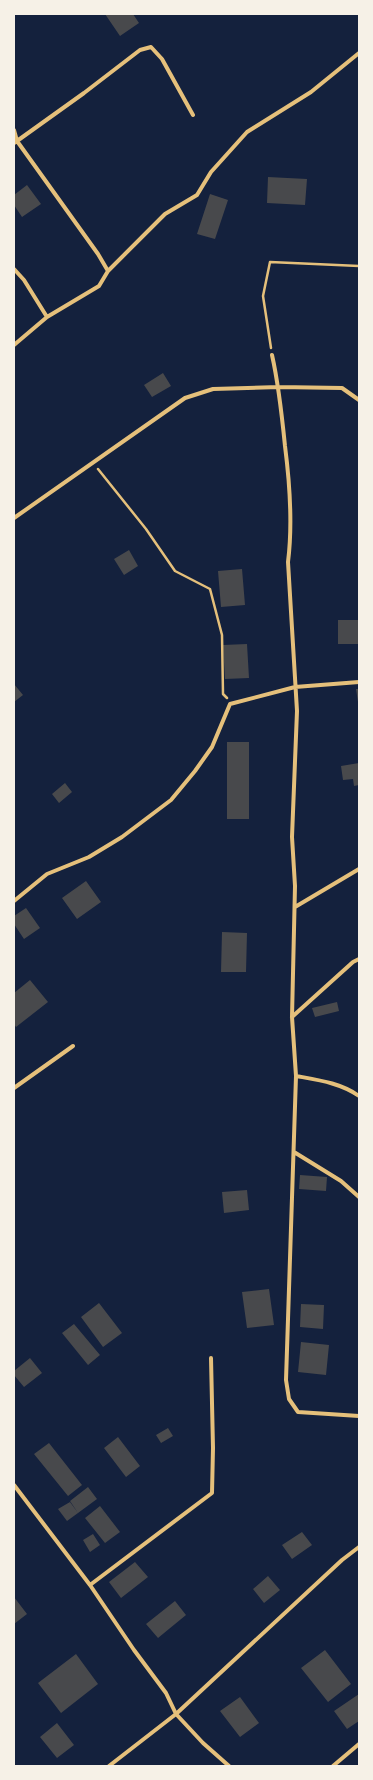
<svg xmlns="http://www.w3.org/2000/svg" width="373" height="1780" font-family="'Nunito Sans',sans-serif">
	<rect width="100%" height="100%" fill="#14213d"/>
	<!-- building -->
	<path fill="#48494c" d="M105,14h28l6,9 -19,13z
		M268,177l39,2 -2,26 -38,-2z
		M27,185l14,19 -19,13 -8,-12v-10z
		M210,194l18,6 -13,39 -18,-5z
		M163,373l8,13 -19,11 -8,-12z
		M129,550l9,16 -14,9 -10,-16z
		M242,569l3,36 -24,2 -3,-36z
		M338,620h21v24h-21z
		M247,644l2,34 -24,1 -2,-34z
		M14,684l9,11 -9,7z
		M356,689h3v13h-1z
		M227,742h22v77h-22z
		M359,763v22l-5,1 -1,-7 -10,1 -2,-14z
		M65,783l7,9 -13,11 -7,-9z
		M86,881l15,21 -24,17 -15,-21z
		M26,908l14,20 -16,11 -10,-15v-8z
		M222,932l25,1 -1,39h-25z
		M30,980l18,22 -32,25 -2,-3v-31z
		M337,1002l2,9 -24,6 -3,-9z
		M300,1175l27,2 -1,14 -27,-2z
		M247,1190l2,20 -25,3 -2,-21z
		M269,1289l5,36 -27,3 -5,-36z
		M99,1303l23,30 -19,14 -22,-30z
		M301,1304l23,1 -1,24 -23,-2z
		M74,1324l26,31 -12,10 -26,-32z
		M301,1342l28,3 -3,30 -28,-3z
		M30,1358l12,15 -18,14 -10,-12v-4z
		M168,1428l5,8 -12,7 -5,-8z
		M118,1437l22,29 -14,11 -22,-29z
		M49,1443l33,42 -14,11 -34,-42z
		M88,1487l9,12 -19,14 -8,-12z
		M70,1502l8,11 -11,8 -9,-12z
		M100,1506l20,26 -15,11 -20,-25z
		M302,1532l10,13 -20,14 -10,-14z
		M93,1534l7,11 -10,7 -7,-12z
		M135,1562l13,15 -27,21 -12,-16z
		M268,1576l12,14 -16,13 -11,-14z
		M14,1597l13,17 -13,10z
		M175,1601l11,14 -28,23 -12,-14z
		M325,1650l26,34 -23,18 -27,-34z
		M76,1654l22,30 -37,29 -23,-30z
		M359,1694v27l-12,8 -13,-18z
		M240,1697l19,26 -19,14 -20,-26z
		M57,1723l17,22 -17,13 -17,-21z"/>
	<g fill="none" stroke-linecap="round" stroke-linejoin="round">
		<!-- path -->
		<path stroke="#e5c07b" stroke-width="2.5" d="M271,348l-8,-52 7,-34 89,4
			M98,469l48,60 29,42 35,18 12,46 1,59 4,4"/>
		<!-- minor -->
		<path stroke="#e5c07b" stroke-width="4" d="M14,130l3,11 -3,2
			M14,269l10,11 23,37
			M108,271l-10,-17 -81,-113 67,-48 56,-43 11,-3 11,12 31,56
			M14,345l33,-28 52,-31 9,-15 57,-57 32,-19 14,-23 36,-40 64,-40 48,-39
			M272,355c7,31 10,61 13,91 5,39 8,77 3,116l9,149 -5,126 3,49 -3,131 4,59 -10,304 3,19 9,13 61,4
			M14,518l171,-120 28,-9 66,-2 63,1 17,12
			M14,901l33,-27 42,-17 33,-20 49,-37 24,-29 17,-24 18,-43 65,-17 64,-5
			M295,907l64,-38
			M292,1017l61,-55 6,-3
			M296,1076c22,4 45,7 63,20
			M14,1088l59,-42
			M294,1152l47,29 18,16
			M14,1485l76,100 44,65 32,43 10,21 27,29 26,23
			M90,1585l122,-92 1,-45 -2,-90
			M109,1766l67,-52 166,-154 17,-13
			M333,1766l26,-22"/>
	</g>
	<!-- border -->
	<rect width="373" height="1780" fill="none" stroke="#f6f1e7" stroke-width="30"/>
</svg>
